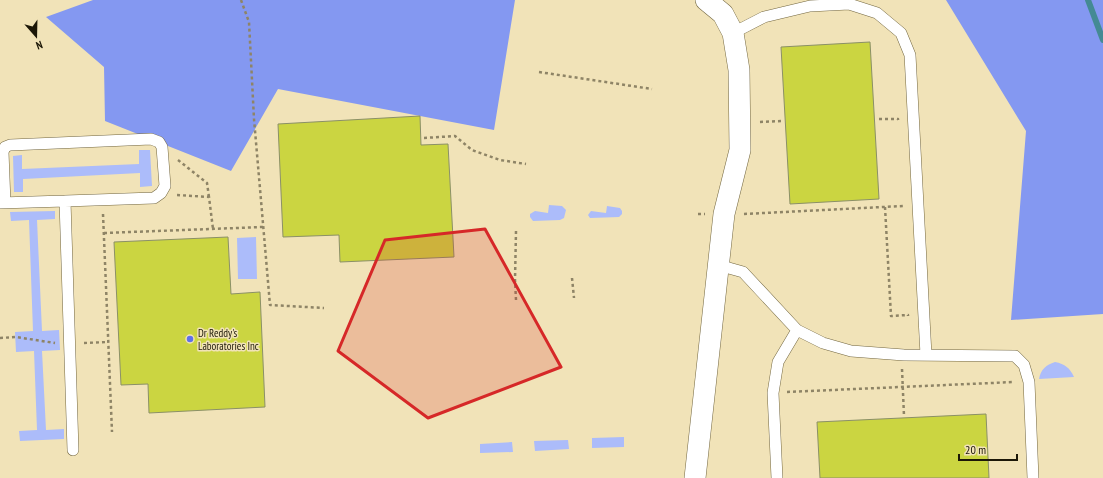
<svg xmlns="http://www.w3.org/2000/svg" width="1103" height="478" font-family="'PT Sans Narrow',sans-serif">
	<rect width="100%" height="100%" fill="#f1e3b8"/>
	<!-- green -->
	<path fill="#acbcfa" d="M139,150h11l2,36 -12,1v-14l-117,6v13h-9l-1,-36 9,-1v14l117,-5z
		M549,205l13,1 4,4 -2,8 -4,2 -27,1 -3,-4v-3l5,-3 13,2z
		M607,206l13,2 2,3v3l-3,3 -29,1 -2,-3 3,-4 15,2z
		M55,211v8l-18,1 5,111 17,-1 1,20 -18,1 4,79 18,-1v10l-44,2 -1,-10 18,-1 -3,-79 -18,1 -1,-20 18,-1 -4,-111 -18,1 -1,-9z
		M256,237l1,42h-19l-1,-41z
		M1055,362c10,2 15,6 19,15l-35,2c2,-10 7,-14 16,-17z
		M624,437v10l-32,1v-10z
		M568,440l1,9 -34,2 -1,-10z
		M512,442l1,10 -33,1v-9z"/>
	<!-- forest -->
	<path fill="#8498f1" d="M93,0h422l-21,130 -216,-41 -47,82 -126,-50 -1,-54 -58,-50z
		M946,0h157v314l-92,6 15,-189z"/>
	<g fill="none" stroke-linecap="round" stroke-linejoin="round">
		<!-- stream -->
		<path stroke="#448a94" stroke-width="6" d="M1088,0l15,40"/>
	</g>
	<!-- building -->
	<path fill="#cbd541" stroke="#8b9067" d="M870,42l9,157 -89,5 -9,-157z
		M420,116l1,29 27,-1 6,113 -114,5 -1,-27 -56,2 -5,-113z
		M228,237l3,57 29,-2 5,115 -116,6 -1,-29 -27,1 -7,-143z
		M986,414l3,64h-169l-3,-56z"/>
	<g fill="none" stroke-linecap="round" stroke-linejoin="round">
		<!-- service casing -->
		<g stroke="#736740" stroke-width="12">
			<path id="service" d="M733,33l31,-16 46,-11 39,-2 28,9 24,20 9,22 16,300
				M0,203l65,-2 8,249
				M5,203l-2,-51 2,-5 5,-2 141,-6 8,3 3,5 3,39 -4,7 -7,5 -89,3
				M718,265l25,7 54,58 26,13 28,8 53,4 111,1 9,9 5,17 4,96
				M777,478l-4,-85 5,-31 19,-32"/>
		</g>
		<!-- minor casing -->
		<g stroke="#736740" stroke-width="22">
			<path id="minor" d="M695,478l29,-264 16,-64 -1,-80 -6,-37 -10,-19 -17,-14"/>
		</g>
		<!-- path -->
		<path stroke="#8e8466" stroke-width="2.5" stroke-dasharray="3 3" stroke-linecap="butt" d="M241,0l8,22 5,97 16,186 54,3
			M539,72l113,17
			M879,119h19v1
			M760,122l23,-1
			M424,138l31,-2 17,14 28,10 26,4
			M178,160l29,23 2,14
			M177,195l32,2 4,32
			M885,207l6,109 17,-1v1
			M103,214l9,218
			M698,214h7
			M744,214l159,-8
			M516,231l-1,49 1,20
			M104,233l159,-6
			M572,278l2,20
			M0,338l16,-1 39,6
			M84,343l24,-1
			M902,369l2,47
			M787,392l227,-10"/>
		<!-- service -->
		<use href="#service" stroke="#fff" stroke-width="11"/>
		<!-- minor -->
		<use href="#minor" stroke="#fff" stroke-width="21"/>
	</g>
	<!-- marked area -->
	<path fill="#d62828" fill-opacity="0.2" stroke="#d62828" stroke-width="3" stroke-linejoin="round" d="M485,229l76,138 -133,51 -90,-67 47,-111z"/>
	<!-- markers -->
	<circle fill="#5e71e8" stroke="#f1e3b8" stroke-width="1.5" cx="190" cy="339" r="4"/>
	<g text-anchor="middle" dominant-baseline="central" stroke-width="3" stroke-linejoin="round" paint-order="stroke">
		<!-- poi labels -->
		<g font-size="11" fill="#1c1707" stroke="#f1e3b8" text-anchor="start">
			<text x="198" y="333">Dr Reddy's<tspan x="198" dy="13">Laboratories Inc</tspan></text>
		</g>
	</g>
	<!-- north arrow -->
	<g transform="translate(36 36) rotate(160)" stroke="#f1e3b8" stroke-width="3" paint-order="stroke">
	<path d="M0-3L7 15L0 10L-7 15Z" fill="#1c1707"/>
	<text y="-6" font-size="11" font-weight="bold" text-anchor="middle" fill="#1c1707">N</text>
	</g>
	<!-- scale -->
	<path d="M959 454v6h58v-6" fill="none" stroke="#1c1707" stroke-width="2"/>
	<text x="965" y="454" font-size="12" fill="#1c1707" stroke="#f1e3b8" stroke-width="3" paint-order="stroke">20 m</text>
</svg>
